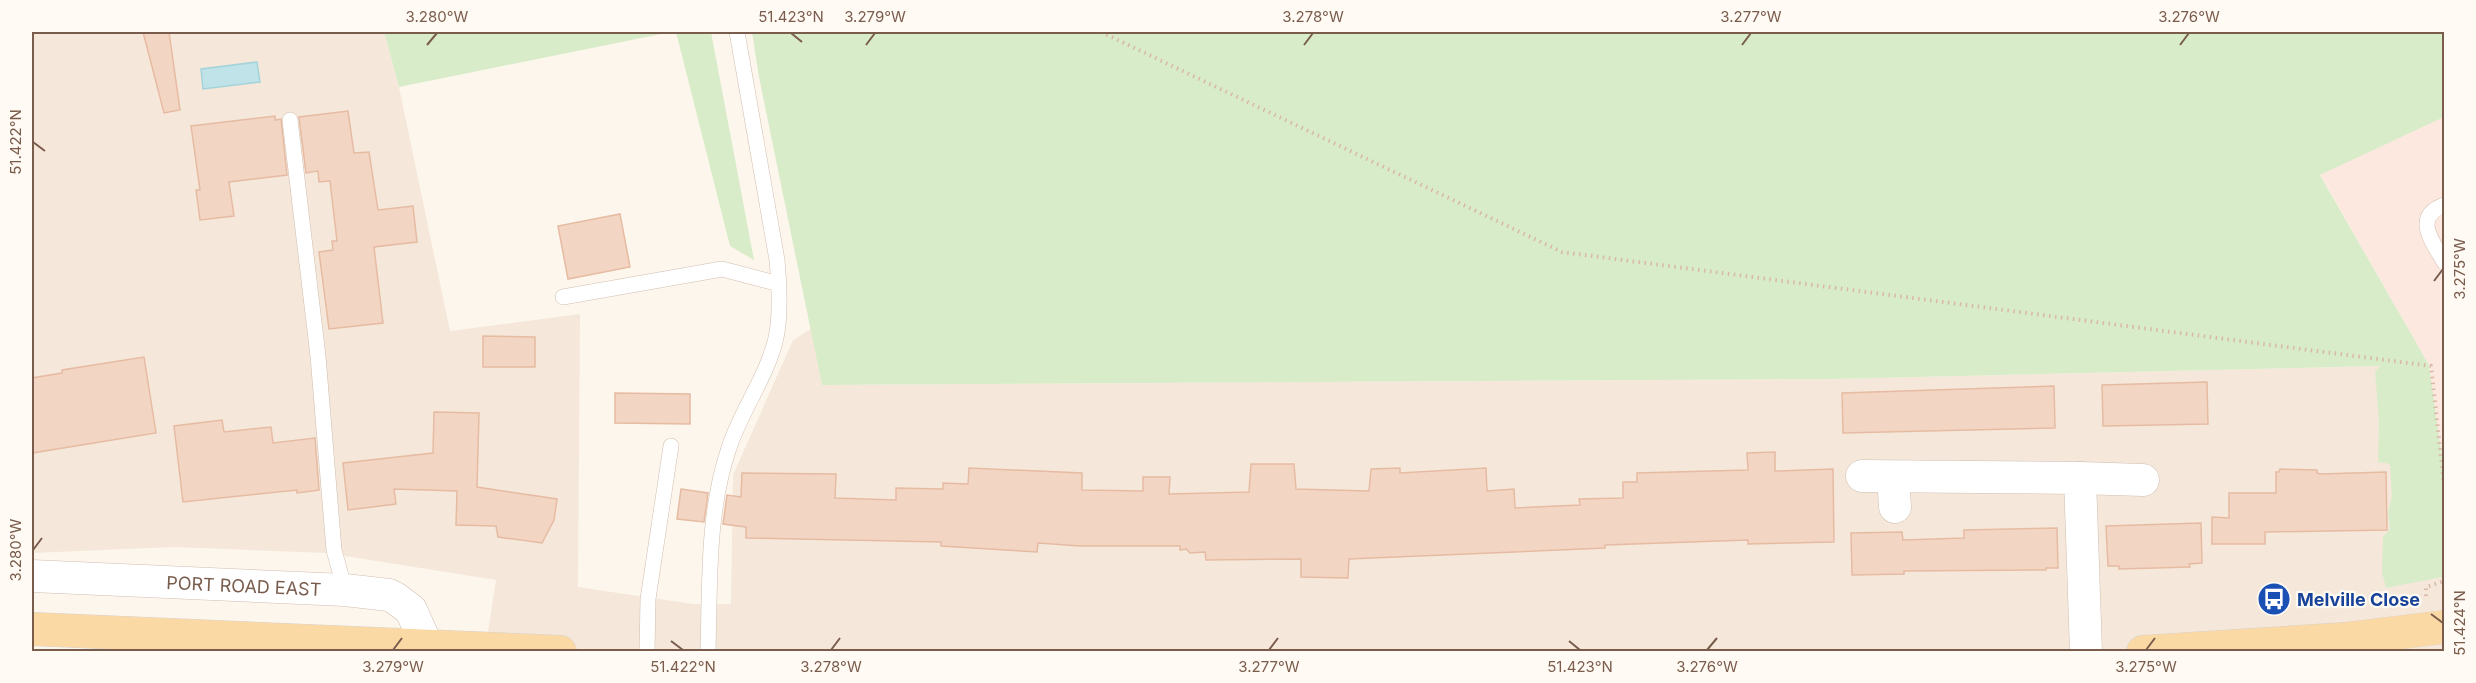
<svg xmlns="http://www.w3.org/2000/svg" width="2476" height="683" font-family="Inter,sans-serif">
	<rect width="100%" height="100%" fill="#fdf6ec"/>
	<!-- residential -->
	<path fill="#f5e8da" d="M32,32h352l15,55 51,244 130,-17 -2,273 115,17h38l2,-129 60,-135 19,-12 10,57 1012,-6 549,-13 61,106v179l-1959,1 11,-72 -170,-27 -152,-6 -142,6z"/>
	<!-- commercial -->
	<path fill="#fde8e0" d="M2444,117v355l-15,-107 -109,-191z"/>
	<!-- green -->
	<path fill="#d8ecc9" d="M384,32h287l-272,55z
		M676,32h35l43,228 -24,-14z
		M752,32h1692v85l-124,58 109,190 15,107v90l-2,15 -56,11 -4,-16 1,-35 7,-8 -2,-17 4,-15 -2,-33 -12,-2 1,-40 -4,-51 6,-5 -547,13 -1012,6 -63,-308z"/>
	<!-- water -->
	<path fill="#bfe3e8" stroke="#a5d3da" stroke-width="1.5" d="M257,62l3,20 -57,7 -2,-20z"/>
	<!-- building -->
	<path fill="#f3d5c3" stroke="#e6bba3" stroke-width="1.5" d="M143,32h26l11,78 -16,3z
		M348,111l6,42 15,-1 9,58 35,-4 4,36 -43,5 9,76 -54,6 -10,-77 14,-2 -1,-9h5l-7,-60 -11,1 -1,-11 -12,2 -7,-56z
		M275,116v4l6,-1 6,56 -58,7 5,34 -34,4 -4,-30h4l-9,-64z
		M620,214l10,53 -62,12 -10,-53z
		M483,336l52,1v30h-52z
		M144,357l12,76 -124,20v-75l30,-5v-3z
		M2207,382l1,42 -105,2 -1,-41z
		M2054,386l1,42 -212,5 -1,-40z
		M615,393l75,1v30l-75,-1z
		M434,412l45,1 -2,74 80,12 -3,21 -12,23 -44,-6 -2,-11 -40,-1 1,-34 -63,-2 2,15 -48,6 -5,-47 90,-10z
		M222,420l2,12 47,-5 2,16 42,-5 4,52 -22,3v-3l-114,12 -9,-76z
		M1775,452v19l58,-2 1,73 -86,2v-4l-143,5v3l-256,11 -1,19 -47,-1v-18l-95,1 -1,-8 -15,1 -4,-4 -6,1v-4h-100l-42,-3 -1,9 -96,-6v-4l-195,-4v-11l-23,-3 4,-29 14,2 1,-24 94,1 -1,24 61,2v-12l47,1v-6l25,1 1,-16 113,5v17l61,1v-14h27l-1,17 80,-2 2,-28h43l2,25 73,2 2,-22 29,-1v5l86,-5 1,23 27,-2 1,19 65,-3 -1,-6 44,-1v-16h14v-9l111,-3 -1,-17z
		M2280,469l37,1v3l3,1 66,-2 1,58 -122,2v12h-53v-27l17,1v-25h47v-21h3z
		M681,489l27,4 -4,29 -27,-3z
		M2201,523l1,40 -13,1 1,3 -35,1 -36,1v-3h-11l-2,-40z
		M2057,528l1,40h-12v2l-142,1v3l-52,1 -1,-42 51,-1 1,8 61,-2v-8z"/>
	<g fill="none" stroke-linecap="round" stroke-linejoin="round">
		<!-- service casing -->
		<g stroke="#d1beb0" stroke-width="16">
			<path id="service" d="M290,120l28,236 16,194 11,40
				M2444,205c-32,12 -11,37 0,57
				M563,297l159,-28 57,15
				M647,652l1,-53 23,-153
				M708,652c2,-67 -1,-137 20,-201 11,-37 37,-71 47,-109 6,-22 4,-60 2,-82l-40,-228"/>
		</g>
		<!-- minor casing -->
		<g stroke="#d1beb0" stroke-width="33">
			<g id="minor">
				<path d="M1862,476l218,2 6,174"/>
				<path d="M1893,477l2,30"/>
				<path d="M2080,478l63,2"/>
				<path id="s1" d="M32,576l313,14 44,5 6,3 16,12 16,36"/>
			</g>
		</g>
		<!-- primary casing -->
		<g stroke="#dad1cd" stroke-width="34">
			<path id="primary" d="M32,629l528,23
				M2143,652l203,-13 98,-12"/>
		</g>
		<!-- path -->
		<path stroke="#d9b8a5" stroke-width="4" stroke-dasharray="1.5 4.5" stroke-linecap="butt" d="M1101,32l461,220 869,114 13,118
			M2426,596v-9l18,-6"/>
		<!-- service -->
		<use href="#service" stroke="#fff" stroke-width="15"/>
		<!-- minor -->
		<use href="#minor" stroke="#fff" stroke-width="32"/>
		<!-- primary -->
		<use href="#primary" stroke="#fbd9a5" stroke-width="33"/>
	</g>
	<!-- ticks -->
	<path fill="none" stroke="#7a5c4d" stroke-width="2" d="M791,33l11,9M427,45l10,-12M866,45l9,-12M1304,45l9,-12M1742,45l9,-12M2180,45l9,-12M33,142l12,9M2434,281l9,-12M33,550l9,-12M2431,614l12,9M671,641l12,9M1569,641l11,9M393,650l9,-12M831,650l9,-12M1269,650l9,-12M1707,650l10,-12M2146,650l9,-12"/>
	<!-- icons -->
	<defs>
		<g id="bus-disc" transform="scale(1.725)"><circle r="9.5" fill="#1a4fb4" stroke="#fffaf3"/><path d="M-5-6H5V4H4V6H2V4H-2V6H-4V4H-5ZM-3.5-4V0h7V-4ZM-3.5 1.2v1.5H-2V1.2ZM2 1.2v1.5H3.5V1.2Z" fill="#fff"/></g>
	</defs>
	<g fill-rule="evenodd">
		<use href="#bus-disc" x="2274" y="599"/>
	</g>
	<g text-anchor="middle" dominant-baseline="central" stroke-width="4.5" stroke-linejoin="round" paint-order="stroke">
		<!-- street labels -->
		<g font-size="18" fill="#7a5c4d" stroke="#fffaf3">
			<text stroke="none"><textPath href="#s1" startOffset="212">PORT ROAD EAST</textPath></text>
		</g>
		<!-- transit labels -->
		<g font-size="18" font-weight="bold" fill="#164399" stroke="#fffaf3" text-anchor="start">
			<text x="2297" y="599">Melville Close</text>
		</g>
	</g>
	<!-- border -->
	<rect width="2476" height="683" fill="none" stroke="#fffaf3" stroke-width="66"/>
	<rect x="33" y="33" width="2410" height="617" fill="none" stroke="#7a5c4d" stroke-width="2"/>
	<g font-size="15" text-anchor="middle" fill="#7a5c4d">
		<text x="437" y="22">3.280°W</text>
		<text x="791" y="22">51.423°N</text>
		<text x="875" y="22">3.279°W</text>
		<text x="1313" y="22">3.278°W</text>
		<text x="1751" y="22">3.277°W</text>
		<text x="2189" y="22">3.276°W</text>
		<text transform="translate(16 142) rotate(-90)" y="5">51.422°N</text>
		<text transform="translate(2460 269) rotate(-90)" y="5">3.275°W</text>
		<text transform="translate(16 550) rotate(-90)" y="5">3.280°W</text>
		<text transform="translate(2460 623) rotate(-90)" y="5">51.424°N</text>
		<text x="393" y="672">3.279°W</text>
		<text x="683" y="672">51.422°N</text>
		<text x="831" y="672">3.278°W</text>
		<text x="1269" y="672">3.277°W</text>
		<text x="1580" y="672">51.423°N</text>
		<text x="1707" y="672">3.276°W</text>
		<text x="2146" y="672">3.275°W</text>
	</g>
</svg>
